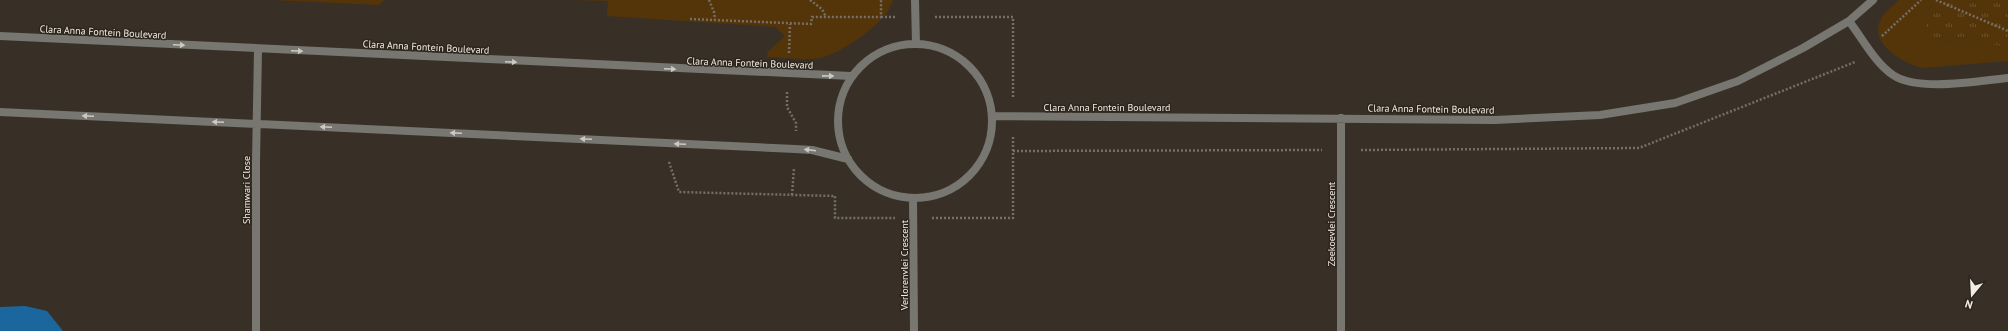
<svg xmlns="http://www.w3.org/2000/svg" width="2008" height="331" font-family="'PT Sans',sans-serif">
	<defs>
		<pattern id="grass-tufts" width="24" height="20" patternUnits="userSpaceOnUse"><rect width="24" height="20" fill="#54350a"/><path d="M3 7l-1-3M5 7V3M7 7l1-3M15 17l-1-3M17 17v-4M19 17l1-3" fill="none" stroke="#6d522e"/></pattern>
	</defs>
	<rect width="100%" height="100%" fill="#383027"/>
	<!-- grass -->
	<path fill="url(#grass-tufts)" d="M1937,0h71v46c-18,1 -23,-6 -39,-9 -6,-1 -11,2 -17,3 -12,2 -24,-4 -26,-16 -2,-10 4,-17 11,-24z"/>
	<!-- park -->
	<path fill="#54350a" d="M273,0h112l-6,5z
		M573,0h320c-2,5 -4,10 -7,14 -13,16 -46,40 -66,44 -17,3 -37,-1 -53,-1l1,-5 17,-16 -10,-9 -168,-11 1,-15z
		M1899,0h38c-7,7 -13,14 -11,24 2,12 14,18 26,16 6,-1 11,-4 17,-3 15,3 23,10 39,9v15l-86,7c-19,-5 -54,-24 -41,-49 4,-8 12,-13 18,-19z"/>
	<!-- water -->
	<path fill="#1b669c" d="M25,306l22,5 16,20h-63v-24z"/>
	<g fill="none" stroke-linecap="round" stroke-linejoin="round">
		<!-- path -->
		<path stroke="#766f67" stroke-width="2.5" stroke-dasharray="2 2" stroke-linecap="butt" d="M709,0l5,12 1,8
			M810,0l12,9 4,8
			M1936,0l72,31
			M881,17h15
			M935,17h78v80
			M690,19l121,5 1,-7h69v-17
			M1882,36l39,-36
			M789,53l1,-29
			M787,92v15l9,16v8
			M1361,150l278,-2 216,-86
			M1013,151l309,-1
			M669,162l10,30 156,4v22h60
			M792,195l2,-27
			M932,218h81v-82"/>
		<!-- minor -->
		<path stroke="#777670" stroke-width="8" d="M915,0l1,44
			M1849,21c13,17 26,42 44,54 25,17 85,6 115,3
			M0,36l851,40
			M838 121a77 77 0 1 1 154 0a77 77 0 1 1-154 0Z
			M0,112l795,37 17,1 36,9
			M992,116l503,4 105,-5 75,-12 63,-22 65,-33 46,-27 24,-21
			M913,198l1,133
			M256,331v-170l2,-112
			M1341,331v-213"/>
	</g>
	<!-- one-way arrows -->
	<defs><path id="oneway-solid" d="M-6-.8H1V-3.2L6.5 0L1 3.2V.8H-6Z"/></defs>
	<g fill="#ccc9c3">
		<use href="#oneway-solid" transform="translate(179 45) rotate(3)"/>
		<use href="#oneway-solid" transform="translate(297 51) rotate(3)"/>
		<use href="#oneway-solid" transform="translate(511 62) rotate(3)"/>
		<use href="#oneway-solid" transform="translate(670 69) rotate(3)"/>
		<use href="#oneway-solid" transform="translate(828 76) rotate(1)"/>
		<use href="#oneway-solid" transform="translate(88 116) rotate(-177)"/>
		<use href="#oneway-solid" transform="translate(218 122) rotate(-177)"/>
		<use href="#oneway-solid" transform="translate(326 127) rotate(-177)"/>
		<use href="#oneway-solid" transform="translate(456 133) rotate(-177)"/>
		<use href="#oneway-solid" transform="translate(586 139) rotate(-177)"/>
		<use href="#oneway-solid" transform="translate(680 144) rotate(-177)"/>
		<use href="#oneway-solid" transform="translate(810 150) rotate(-173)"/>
	</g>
	<g text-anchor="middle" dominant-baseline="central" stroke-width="3" stroke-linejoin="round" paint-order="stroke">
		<!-- street labels -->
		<g font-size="10" fill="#f1ece6" stroke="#2e261d">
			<text transform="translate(103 32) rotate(3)">Clara Anna Fontein Boulevard</text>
			<text transform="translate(426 47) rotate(3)">Clara Anna Fontein Boulevard</text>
			<text transform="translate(750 63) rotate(2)">Clara Anna Fontein Boulevard</text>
			<text x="1107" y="107">Clara Anna Fontein Boulevard</text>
			<text transform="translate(1431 109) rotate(1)">Clara Anna Fontein Boulevard</text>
			<text transform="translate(246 190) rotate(-90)">Shamwari Close</text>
			<text transform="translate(1331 224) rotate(-90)">Zeekoevlei Crescent</text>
			<text transform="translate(904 265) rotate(-90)">Verlorenvlei Crescent</text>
		</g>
	</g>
	<!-- north arrow -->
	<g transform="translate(1972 295) rotate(198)" stroke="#2e261d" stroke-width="3" paint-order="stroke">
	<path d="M0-3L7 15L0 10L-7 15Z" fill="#f1ece6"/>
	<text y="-6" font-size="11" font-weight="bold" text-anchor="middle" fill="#f1ece6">N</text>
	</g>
</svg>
